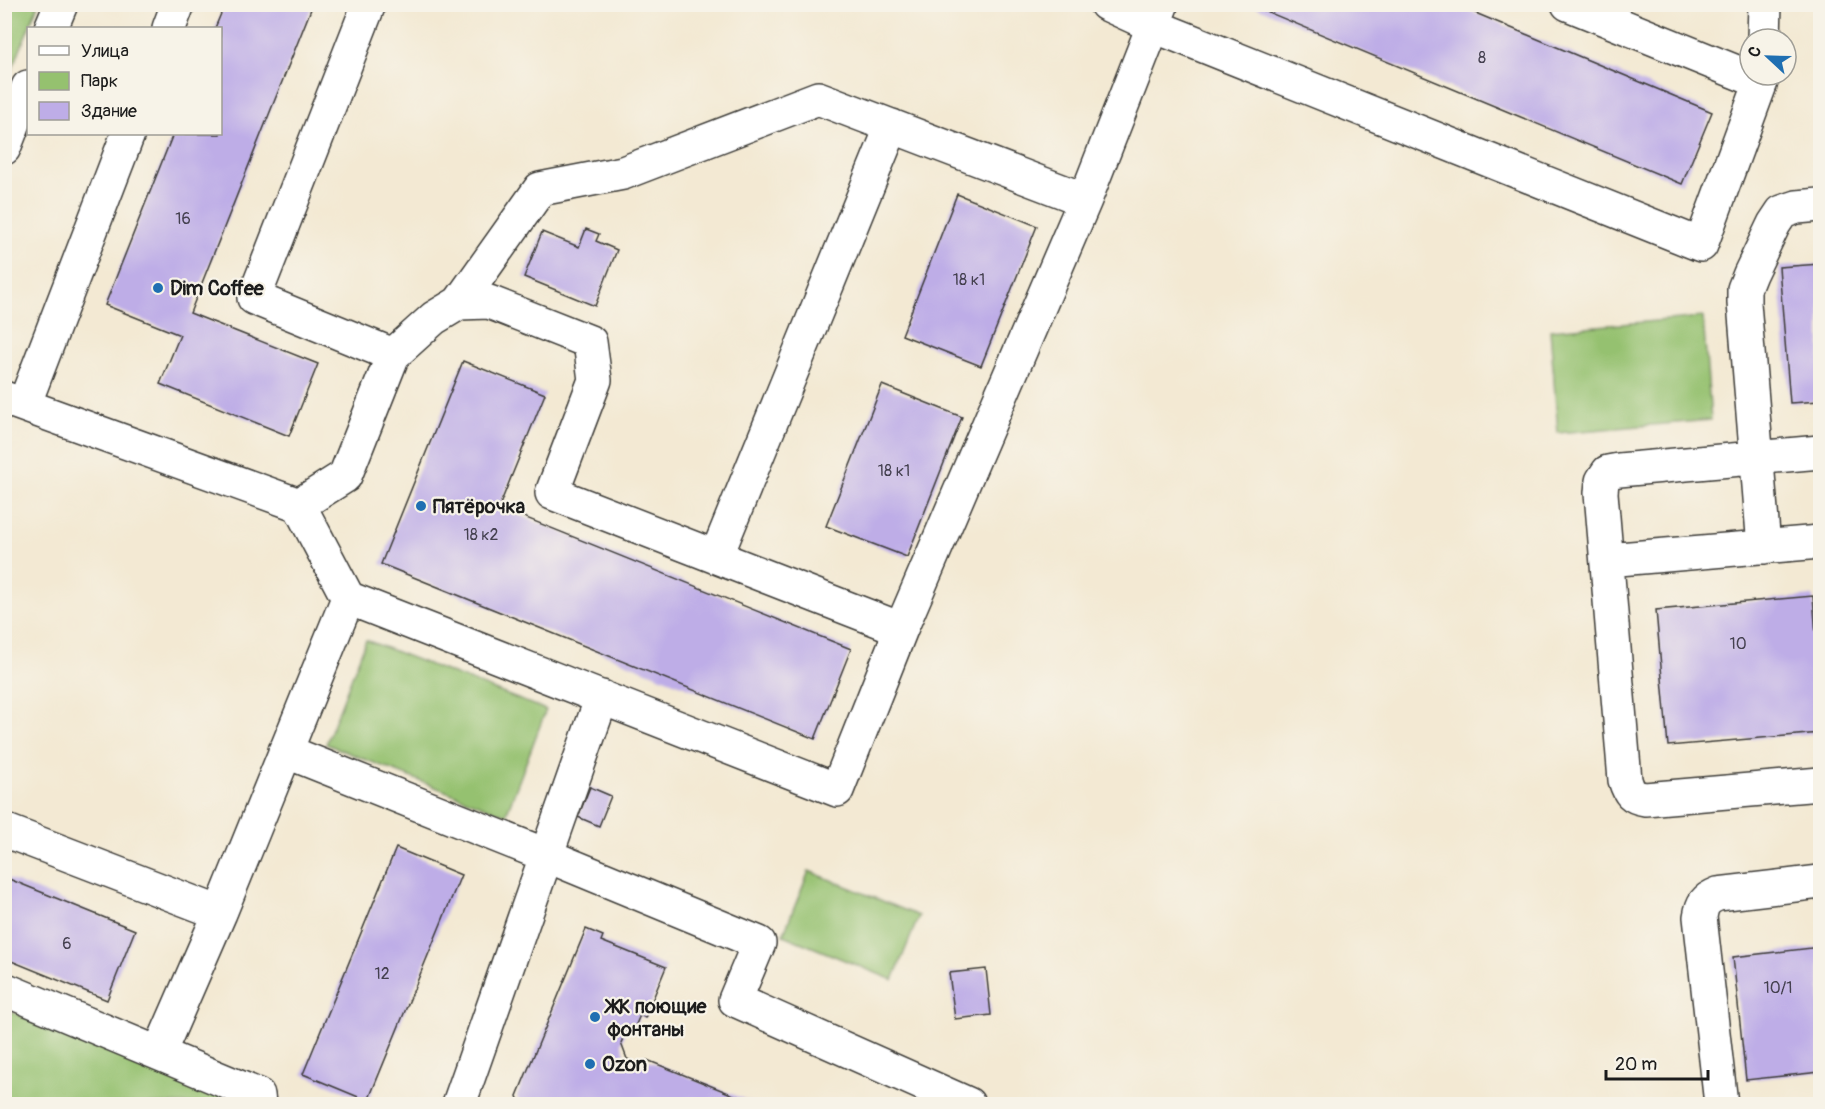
<svg xmlns="http://www.w3.org/2000/svg" width="1825" height="1109" font-family="Pangolin,sans-serif">
	<rect width="100%" height="100%" fill="#f7f3e8"/>
	<filter id="ink" filterUnits="userSpaceOnUse"><feTurbulence type="fractalNoise" baseFrequency=".0167" numOctaves="2"/><feDisplacementMap in="SourceGraphic" scale="12" xChannelSelector="R" yChannelSelector="G"/><feConvolveMatrix kernelMatrix="1 2 1 2 8 2 1 2 1" color-interpolation-filters="sRGB"/></filter>
	<filter id="wash" filterUnits="userSpaceOnUse"><feTurbulence type="fractalNoise" baseFrequency=".008" numOctaves="4" result="noise"/><feDisplacementMap in="SourceGraphic" scale="24" xChannelSelector="R" yChannelSelector="G"/><feGaussianBlur stdDeviation="1.35" result="paint"/><feColorMatrix in="noise" values="0 0 0 0 0 0 0 0 0 0 0 0 0 0 0 0 0 1.4 0 .05"/><feComposite in="paint" operator="in"/></filter>
	<g filter="url(#wash)">
		<rect width="100%" height="100%" fill="#f3e9d3"/>
		<!-- green -->
		<path fill="#95c16f" stroke="#586e46" stroke-width="1.5" d="M5,4l33,1 -33,82 -1,-82z
			M1703,317l8,103 -153,13 -8,-103z
			M366,640l180,70 -40,105 -180,-71z
			M809,871l110,45 -26,64 -110,-45z
			M4,1009l239,95h-238z"/>
		<g id="blocks">
			<!-- building -->
			<path fill="#beade7" d="M225,4h88l-123,309 128,51 -29,72 -129,-52 20,-49 -75,-30 68,-171h47v-106h-5z
				M1454,4l258,108 -30,72 -431,-179z
				M957,194l80,32 -56,140 -79,-31z
				M586,229l13,5 -3,7 21,9 -22,56 -71,-29 18,-45 37,15z
				M1820,264v137l-30,2 -11,-136z
				M463,361l82,33 -46,113 352,142 -36,90 -434,-175z
				M882,385l80,32 -55,140 -81,-31z
				M1813,596l7,93v44l-152,13 -12,-136z
				M590,787l21,9 -12,30 -21,-9z
				M396,848l65,27 -93,226 -65,-27z
				M4,877l131,53 -28,70 -103,-42z
				M586,929l17,7 -2,5 65,26 -21,51 -5,-3 -6,14 -6,-3 -7,17 6,16 18,7 2,-6 109,44h-236l-3,-8z
				M1820,947v125l-74,8 -13,-123z
				M986,969l5,46 -36,4 -6,-46z"/>
		</g>
	</g>
	<g filter="url(#ink)">
		<use href="#blocks" fill-opacity="0" stroke="#3c3b37" stroke-width="1.5"/>
		<g fill="none" stroke-linecap="round" stroke-linejoin="round">
			<!-- minor casing -->
			<g stroke="#3c3b37" stroke-width="36">
				<path id="minor" d="M1106,4l48,22 547,219 60,-163 1,-7
					M1568,4l193,78
					M51,28l10,-24
					M169,28l9,-24
					M1764,39l1,-35
					M4,148l24,-61
					M1085,200l76,-194
					M393,355l41,-37 25,-15 30,-1 101,40 5,38 -43,113 349,136
					M4,398l295,107 49,93 -128,315 -61,140
					M24,405l104,-271
					M1820,452l-201,18 -11,2 -6,9 -1,12 24,287c4,13 7,17 20,19l175,-15
					M299,505l46,-29 48,-121 -139,-57 115,-294
					M1764,547l-20,-244v-14l6,-15 24,-50 8,-12 15,-5 23,-2
					M716,557l176,-431
					M1607,560l213,-18
					M348,598l489,192 64,-161 184,-429 -267,-102 -195,75 -83,16 -81,114
					M285,751l263,105 211,87 -24,57 233,104
					M4,830l216,83
					M4,989l254,106 1,9
					M459,1104l143,-407
					M1721,1104l-21,-187c2,-13 5,-18 18,-23l102,-12"/>
			</g>
			<!-- minor -->
			<use href="#minor" stroke="#fff" stroke-width="33"/>
		</g>
	</g>
	<!-- markers -->
	<g fill="#1f6fb2" stroke="#f7f3e8" stroke-width="2">
		<circle cx="158" cy="288" r="6"/>
		<circle cx="421" cy="506" r="6"/>
		<circle cx="595" cy="1017" r="6"/>
		<circle cx="590" cy="1064" r="6"/>
	</g>
	<g text-anchor="middle" dominant-baseline="central" stroke-width="4.5" stroke-linejoin="round" paint-order="stroke">
		<!-- number labels -->
		<g font-size="16" fill="#44404f">
			<text x="1482" y="58">8</text>
			<text x="183" y="219">16</text>
			<text x="969" y="280">18 к1</text>
			<text x="894" y="471">18 к1</text>
			<text x="481" y="535">18 к2</text>
			<text x="1738" y="644">10</text>
			<text x="67" y="944">6</text>
			<text x="382" y="974">12</text>
			<text x="1778" y="988">10/1</text>
		</g>
		<!-- poi labels -->
		<g font-size="20" font-weight="bold" fill="#1c1c1c" stroke="#f7f3e8" text-anchor="start">
			<text x="170" y="288">Dim Coffee</text>
			<text x="433" y="506">Пятёрочка</text>
			<text x="607" y="1006">ЖК поющие<tspan x="607" dy="23">фонтаны</tspan></text>
			<text x="602" y="1064">Ozon</text>
		</g>
	</g>
	<!-- margin -->
	<rect width="1825" height="1109" fill="none" stroke="#f7f3e8" stroke-width="24"/>
	<!-- legend -->
	<rect x="27" y="27" width="195" height="108" fill="#f7f3e8" stroke="#9f9d96" stroke-width="1.5"/>
	<rect x="39" y="46" width="30" height="9" fill="#ffffff" stroke="#9f9d96" stroke-width="1.5"/>
	<text x="81" y="57" font-size="18" fill="#1c1c1c">Улица</text>
	<rect x="39" y="72" width="30" height="18" fill="#95c16f" stroke="#9f9d96" stroke-width="1.5"/>
	<text x="81" y="87" font-size="18" fill="#1c1c1c">Парк</text>
	<rect x="39" y="102" width="30" height="18" fill="#beade7" stroke="#9f9d96" stroke-width="1.5"/>
	<text x="81" y="117" font-size="18" fill="#1c1c1c">Здание</text>
	<!-- north arrow -->
	<g transform="translate(1768 57) rotate(292)"><circle r="28" fill="#f7f3e8" stroke="#9f9d96" stroke-width="1.5"/>
	<path d="M0-4.5L10 22L0 15L-10 22Z" fill="#1f6fb2"/>
	<text y="-9" font-size="16" font-weight="bold" text-anchor="middle" fill="#1c1c1c">С</text>
	</g>
	<!-- scale -->
	<path d="M1606 1070v9h102v-9" fill="none" stroke="#1c1c1c" stroke-width="3"/>
	<text x="1615" y="1070" font-size="18" fill="#1c1c1c" stroke="#f7f3e8" stroke-width="4.5" paint-order="stroke">20 m</text>
</svg>
